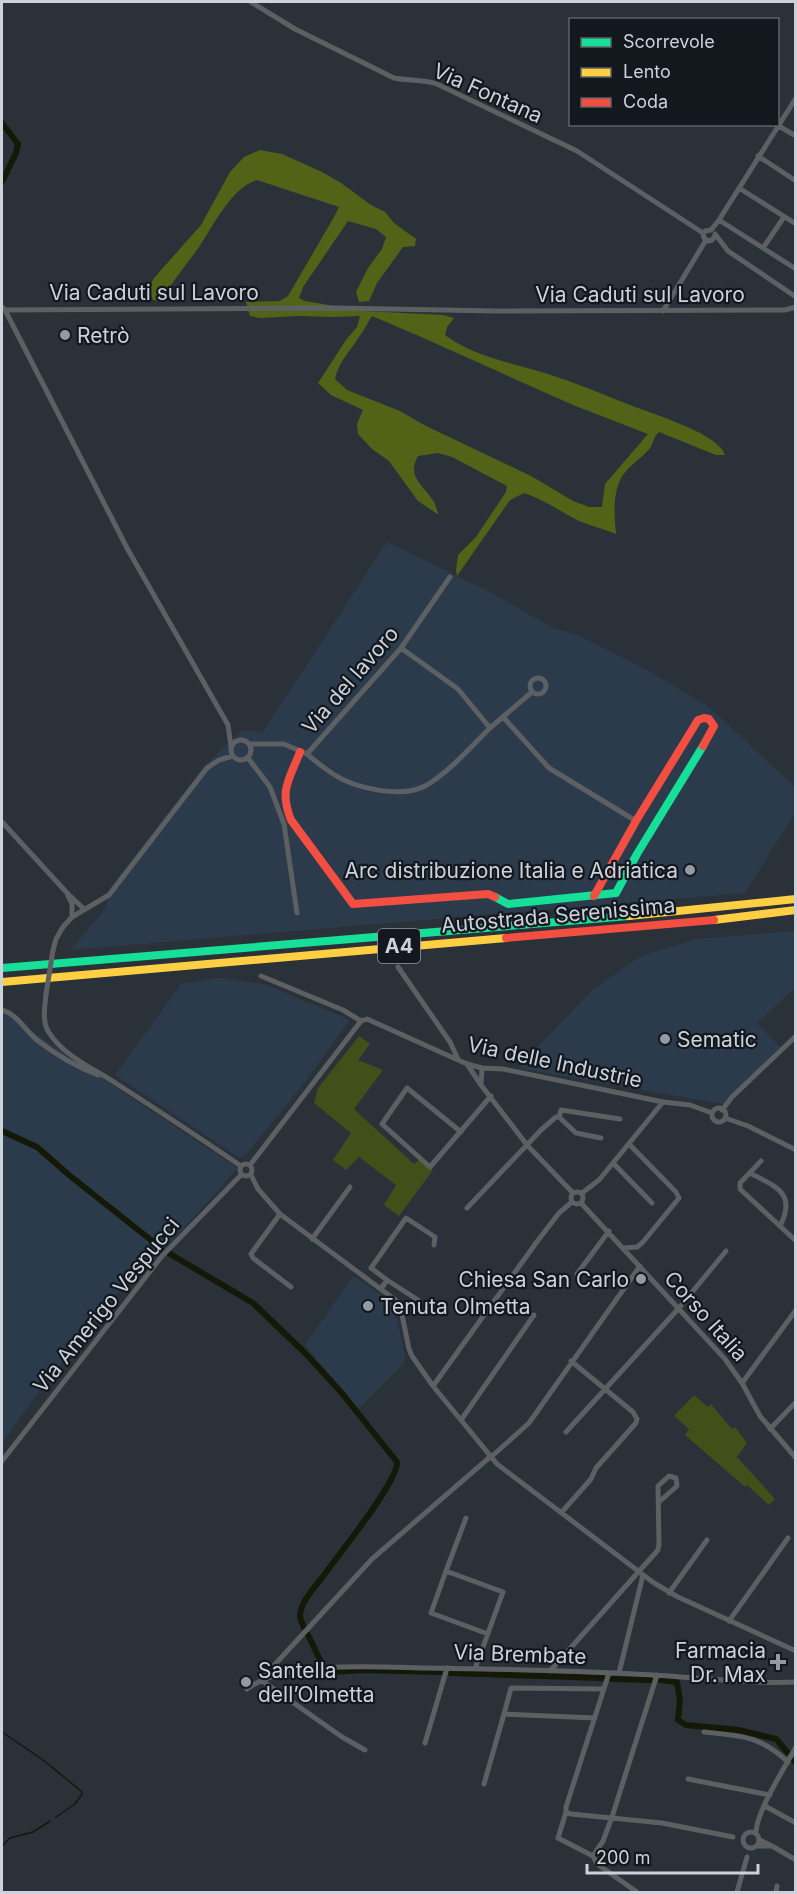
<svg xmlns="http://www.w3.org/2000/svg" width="797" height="1894" font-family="Inter,sans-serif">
	<rect width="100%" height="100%" fill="#2b3138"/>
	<!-- built -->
	<path fill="#2b3b4b" d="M387,542l101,49 65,37 29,9 58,29 68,40 87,81v26l-50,80 -675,57 35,-41 4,-20 95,-123 39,-36 19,3z
		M795,931v57l-38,35 23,24 -57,57 -205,-36 74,-78 49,-34 56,-17z
		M219,978l45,6 86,36 -45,62 -57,70 -8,6 -125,-83 66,-91z
		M2,1014l7,2 228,152 -19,23 -66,71 -37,34 -81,102 -32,45z
		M353,1276l37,25 5,9 10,44 -1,9 -46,46 -53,-64z"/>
	<!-- green -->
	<path fill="#414f19" d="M359,1036l11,8 -12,16 25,10 -29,39 60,55 6,-5 13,11 -34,46 -15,-11 12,-20 -37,-28 -13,13 -13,-10 18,-27 -37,-30 4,-15z
		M694,1395l14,12 3,-3 21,25 3,-2 12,16 -10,14 38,42 -6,6 -22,-20 -2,2 -60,-52 4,-6 -15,-13z"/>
	<!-- forest -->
	<path fill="#526317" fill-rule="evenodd" d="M260,150l22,4 40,18 19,11 30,22 14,7 9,11 22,16 -1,7 -12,1 -26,36 -8,18 -10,1 -3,-10 12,-24 14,-19 4,-12 -10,-8 -28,-8 -45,66 -4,11 6,3 59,10 79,4 11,3 -7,9 -2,8c29,22 68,28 103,39 28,9 54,20 82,31 20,8 90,29 95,50h-9l-57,-23c-6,5 -5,10 -9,16 -6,8 -17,15 -24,23 -14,16 -12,42 -10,63 -12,-5 -25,-8 -37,-13 -17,-9 -37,-22 -55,-28l-14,7 -53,76 -1,-6 2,-15 18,-18 30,-45 1,-6 -55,-29 -14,-4 -20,3c-12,21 6,29 16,46 2,4 3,9 5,13l-21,-14 -29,-40 -17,-12 -14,-15 -1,-10 6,-14 -32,-15 -13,-12 28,-43 11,-13 3,-11 -26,1 -35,-1 -40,2 -9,-2 -4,-14 34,-1 8,-5 46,-79 5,-10 -82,-27c-26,8 -43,45 -58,67 -13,18 -27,35 -38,54l-8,-1 -5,-11 6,-11 47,-53 29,-53 14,-15zM372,316l47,20 154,69 75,29 -43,50 -3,23h-13l-16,-6 -42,-25 -105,-50 -26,-15 -53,-21 -12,-11c3,-16 15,-28 24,-42 5,-6 8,-14 13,-21z"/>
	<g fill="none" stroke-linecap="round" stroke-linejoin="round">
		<!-- stream -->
		<path stroke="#131906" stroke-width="1.5" d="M2,1732l41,28 38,31 1,3 -7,10 -19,13
			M2,1846l8,-8 23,-6 17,-11"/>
		<!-- canal -->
		<path stroke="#131906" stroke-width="6" d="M2,123l16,21 -2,9 -14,29
			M2,1131l35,16 32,28 92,73
			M170,1254l83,49 53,51 35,38 56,70c1,20 -61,96 -76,117 -8,10 -20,23 -21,36 0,4 3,10 4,13
			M308,1635l15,31
			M331,1672l31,-2 79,2
			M451,1673l152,5
			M612,1679l38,1
			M660,1680l17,2 3,19 -2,19 8,5 53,5 37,9 11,13
			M794,1761l2,1"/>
		<!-- street -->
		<path stroke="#5d6063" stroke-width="5" d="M251,2l44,27 99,49c15,3 29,1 43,6l140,67 126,82
			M777,125l19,11
			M758,156l38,25
			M739,188l57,36
			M719,220l77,49
			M715,234l13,17 68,46
			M715,236l-3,4 -4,1 -4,-3 -1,-3 2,-4 6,-1 8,-10 77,-122
			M763,248l21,-31
			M2,307l3,3 122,238 101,177 3,22
			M5,310l330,-2 161,3 289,-1 11,-3
			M663,311l43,-71
			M530 686a8 8 0 1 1 16 0a8 8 0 1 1-16 0Z
			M504,718l45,50 87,53
			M490,728l42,-36
			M231 750a10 10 0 1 1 20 0a10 10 0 1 1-20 0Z
			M250,744h34l23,10 94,-106 49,-71
			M307,754c8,7 17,14 26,20 23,15 70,25 94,11 24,-15 44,-38 63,-57l-32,-39 -57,-41
			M248,758l22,29 14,37 13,89
			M2,822l66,72 16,15
			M68,896l4,8v13
			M53,950l3,-11 7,-12 9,-10 37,-22 98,-127 12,-8 14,-4
			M398,967l52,75 8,17
			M261,976l82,34 18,11
			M46,994c-1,12 -4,26 2,37 15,25 45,37 69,53 42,27 83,54 124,82
			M2,1010c16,5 22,19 35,30 18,14 40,27 61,35
			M361,1021l6,-2 100,45 15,4 21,1 160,33 27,3 22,8
			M467,1064l14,21
			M482,1068l-1,17 46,60 46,48
			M712 1115a7 7 0 1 1 14 0a7 7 0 1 1-14 0Z
			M722,1110l10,-13 64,-61
			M559,1117l2,-7 59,9
			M725,1118l23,8 48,24
			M461,1132l-54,-44 -25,36 48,43 61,-71
			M761,1161l-21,22v6l56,52
			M613,1163l39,40
			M240 1170a6 6 0 1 1 12 0a6 6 0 1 1-12 0Z
			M250,1165l111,-144
			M750,1173c26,14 47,20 30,53
			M251,1175l7,14 22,25 118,88 3,8 8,39 3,7 21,30 64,78 157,119 24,14 118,54
			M571 1198a6 6 0 1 1 12 0a6 6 0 1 1-12 0Z
			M582,1193l17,-13 64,-78
			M581,1203l144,156 17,24 18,33 36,42
			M467,1208l75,-79 14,-12h3l17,16 25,5
			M280,1214l-29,40 2,4 38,29
			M312,1239l38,-52
			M624,1248l13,-1 6,-5 36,-44 -3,-6 -47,-48
			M577,1274l32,-43
			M387,1280l31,20
			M381,1289l6,-9 -16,-12 35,-50 29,19 -1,8
			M742,1383l54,-73
			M433,1386l103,-143 23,-30 13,-11
			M461,1420l73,-105
			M770,1429l26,-27
			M566,1432l113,-124 47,-57
			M491,1457l38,-34 111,-157
			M2,1461l160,-205 79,-81
			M561,1513l30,-34 5,-11 40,-45 1,-4 -4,-7 -62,-51
			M446,1571l20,-53
			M669,1593l38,-53
			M729,1621l59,-83
			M475,1669l28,-77 -57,-21 -15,42 57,21
			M550,1671l108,-121 1,-6 -1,-58 11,-10 7,2 1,8 -18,16
			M609,1673l-43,134v5l5,2 91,9 71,14
			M619,1673l24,-98
			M266,1679l1,-6 105,-114 118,-102
			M261,1680l81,57 23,13
			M247,1689c38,-29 132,-22 179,-21 76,1 152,3 228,7 47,3 95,9 142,7
			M504,1714l7,-26 93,1
			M704,1732c37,4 55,3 84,30
			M425,1743l22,-75
			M688,1779l82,16
			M484,1784l20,-70 91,4
			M765,1806l31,17
			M566,1812l-8,26 35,18 10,-15 9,-24 45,-142
			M743 1840a8 8 0 1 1 16 0a8 8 0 1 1-16 0Z
			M756,1833c0,-21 29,-66 40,-86
			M757,1846h15l-12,-6
			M772,1846l24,14
			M593,1856l4,8 40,28
			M737,1892l10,-35
			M776,1892l1,-6"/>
		<!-- fast -->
		<path stroke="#16e098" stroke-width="8" d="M495,897l13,7 108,-11 21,-39 66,-108
			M2,968l627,-52"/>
		<!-- slow -->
		<path stroke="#ffcf43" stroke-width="8" d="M629,916l167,-17
			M714,920l82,-10
			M2,982l504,-44"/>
		<!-- jam -->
		<path stroke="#f24e42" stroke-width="8" d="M300,752c-11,28 -21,38 -9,68l62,84 135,-10 7,3
			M594,896l42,-75 62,-101 6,-2 5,1 5,7 -11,20
			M506,938l208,-18"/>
		<!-- street-bridge -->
		<path stroke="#5d6063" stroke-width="5" d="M46,994l7,-44"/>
	</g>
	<!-- markers -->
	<g fill="#939aa2" stroke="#13181e" stroke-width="2">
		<circle cx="65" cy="335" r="6"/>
		<circle cx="690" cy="870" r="6"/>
		<circle cx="665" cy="1039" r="6"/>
		<circle cx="641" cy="1279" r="6"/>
		<circle cx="368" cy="1306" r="6"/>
		<path d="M775 1653h6v6h6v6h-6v6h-6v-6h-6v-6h6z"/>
		<circle cx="246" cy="1682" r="6"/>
	</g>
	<g text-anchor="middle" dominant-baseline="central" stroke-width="4.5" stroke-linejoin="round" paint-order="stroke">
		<!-- shield labels -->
		<rect fill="#13181e" stroke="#949aa2" stroke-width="1.5" x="378" y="929" width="42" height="34" rx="4.5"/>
		<g font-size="20" font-weight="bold" fill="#cbd2db">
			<text x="399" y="946">A4</text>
		</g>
		<!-- street labels -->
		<g font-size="21" fill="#cbd2db" stroke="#13181e">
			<text transform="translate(488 93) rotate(24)">Via Fontana</text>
			<text x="154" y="292">Via Caduti sul Lavoro</text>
			<text x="640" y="294">Via Caduti sul Lavoro</text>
			<text transform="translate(350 680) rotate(-49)">Via del lavoro</text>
			<text transform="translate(558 915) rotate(-5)">Autostrada Serenissima</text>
			<text transform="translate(555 1062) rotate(12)">Via delle Industrie</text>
			<text transform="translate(106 1305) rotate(-51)">Via Amerigo Vespucci</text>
			<text transform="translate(706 1316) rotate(48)">Corso Italia</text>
			<text transform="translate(520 1654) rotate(2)">Via Brembate</text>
		</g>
		<!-- poi labels -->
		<g font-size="21" fill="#cbd2db" stroke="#13181e" text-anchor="start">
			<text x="77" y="335">Retrò</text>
			<text x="678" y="870" text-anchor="end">Arc distribuzione Italia e Adriatica</text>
			<text x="677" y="1039">Sematic</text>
			<text x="629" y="1279" text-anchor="end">Chiesa San Carlo</text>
			<text x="380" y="1306">Tenuta Olmetta</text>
			<text x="766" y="1650" text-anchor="end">Farmacia<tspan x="766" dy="24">Dr. Max</tspan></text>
			<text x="258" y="1670">Santella<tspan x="258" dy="24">dell’Olmetta</tspan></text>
		</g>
	</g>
	<!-- border -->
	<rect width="797" height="1894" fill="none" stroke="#cbd2db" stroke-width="6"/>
	<!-- legend -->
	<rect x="569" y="18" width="210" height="108" fill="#13181e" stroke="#5d626a" stroke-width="1.5"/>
	<rect x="581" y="38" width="30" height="9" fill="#16e098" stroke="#5d626a" stroke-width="1.5"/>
	<text x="623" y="48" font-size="18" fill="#cbd2db">Scorrevole</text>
	<rect x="581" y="68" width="30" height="9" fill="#ffcf43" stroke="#5d626a" stroke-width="1.5"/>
	<text x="623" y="78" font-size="18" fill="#cbd2db">Lento</text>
	<rect x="581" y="98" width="30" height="9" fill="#f24e42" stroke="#5d626a" stroke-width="1.5"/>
	<text x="623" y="108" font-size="18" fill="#cbd2db">Coda</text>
	<!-- scale -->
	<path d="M587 1864v9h171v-9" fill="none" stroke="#cbd2db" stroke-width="3"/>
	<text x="596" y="1864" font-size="18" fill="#cbd2db" stroke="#13181e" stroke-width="4.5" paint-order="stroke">200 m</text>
</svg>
